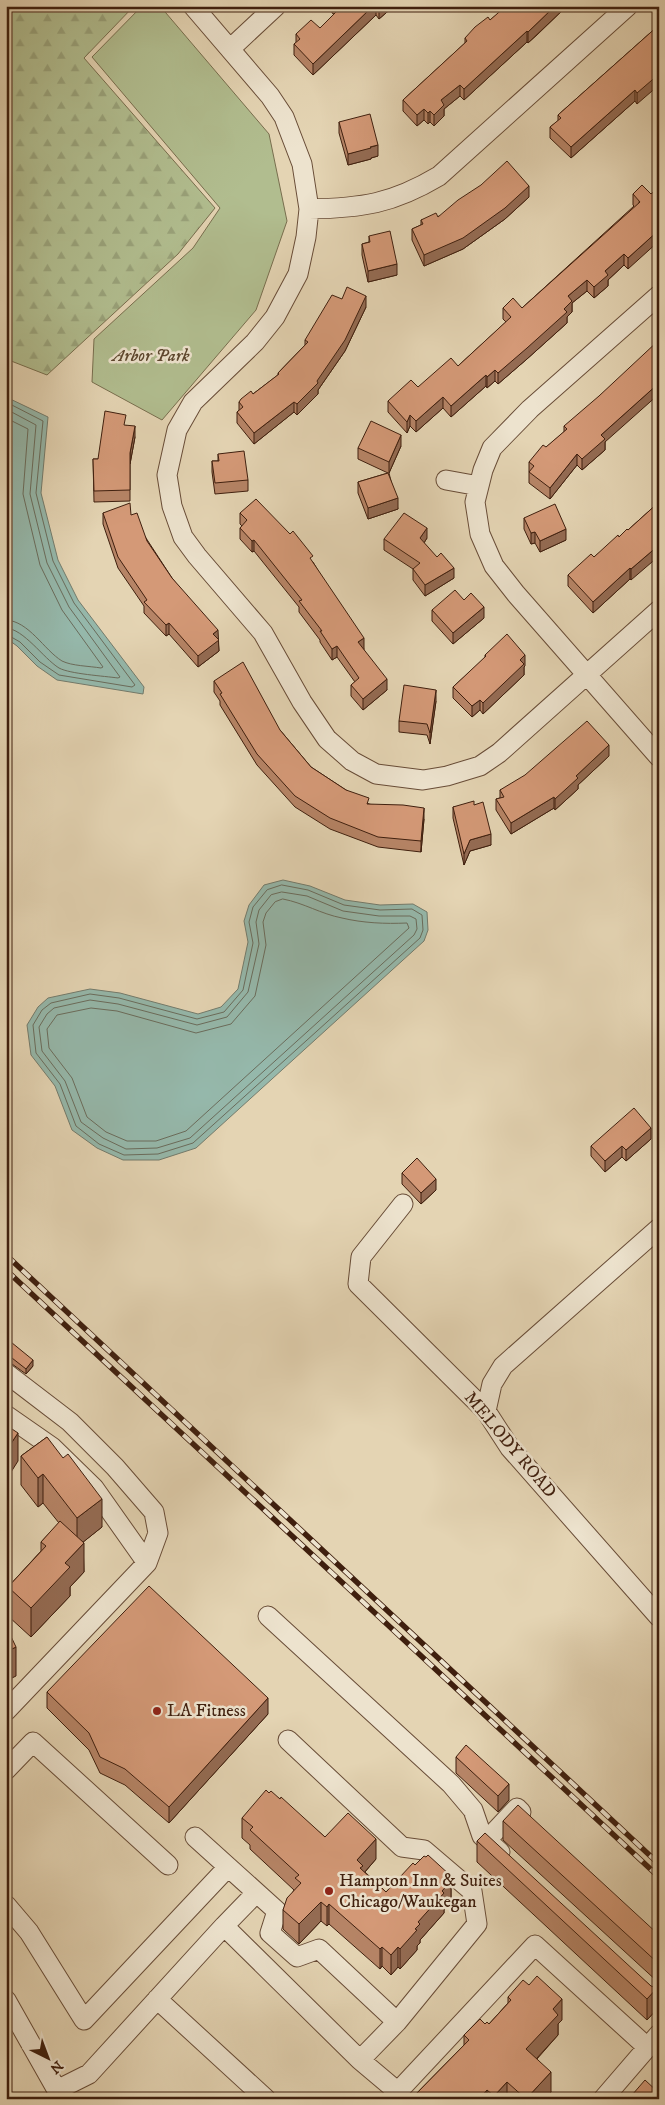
<svg xmlns="http://www.w3.org/2000/svg" width="665" height="2105" font-family="'IM FELL DW Pica',serif">
	<defs>
		<pattern id="forest-firs" width="22" height="20" patternUnits="userSpaceOnUse" patternTransform="scale(1.25)"><rect width="22" height="20" fill="#b1bd8f"/><path d="M5 1l3.5 6h-7zM16 11l3.5 6h-7z" fill="#99a27a"/></pattern>
	</defs>
	<rect width="100%" height="100%" fill="#e4d4b3"/>
	<filter id="stains"><feTurbulence type="fractalNoise" baseFrequency=".004" numOctaves="4"/><feColorMatrix values="0 0 0 0 .2 0 0 0 0 .09 0 0 0 0 .02 0 0 0 .5 -.17"/></filter>
	<radialGradient id="worn" r=".72"><stop offset=".6" stop-color="#630" stop-opacity="0"/><stop offset="1" stop-color="#630" stop-opacity=".3"/></radialGradient>
	<!-- forest -->
	<path fill="url(#forest-firs)" stroke="#786e4e" d="M6,6h128l-50,52 131,150 -37,46 -131,121 -41,-16z"/>
	<!-- green -->
	<path fill="#b1bd8f" stroke="#786e4e" d="M142,6h18l109,128 18,87 -31,89 -94,110 -70,-38 2,-43 99,-91 27,-40 -128,-151z"/>
	<!-- water -->
	<path fill="#95b8ab" stroke="#737b6c" d="M6,397l42,20 -7,76 17,67 20,40 66,87 -1,7 -86,-14 -20,-14 -20,-20 -11,-8z
		M283,880l27,6 35,14 35,5 33,-1 14,8 1,18 -4,11 -228,207 -37,12h-36l-26,-12 -25,-18 -17,-44 -24,-31 -4,-30 11,-18 10,-9 42,-9 30,4 78,21 23,-7 17,-18 10,-47 -4,-21 5,-16 15,-20z"/>
	<g fill="none" stroke-linecap="round" stroke-linejoin="round">
		<!-- shore -->
		<path stroke="#6a6c5c" stroke-width="1" d="M6,402l37,19 -7,72 17,68 21,42 61,82 -3,2 -73,-12 -19,-13 -20,-20 -14,-8
			M6,409l30,16 -6,69 17,69 22,44 51,70 -2,1c-14,-2 -48,-4 -59,-10 -16,-10 -35,-39 -53,-40
			M6,418l22,11 -5,65 17,71 22,45 41,57 -2,1c-12,-2 -29,-2 -39,-7 -18,-11 -33,-40 -56,-41
			M282,885l26,5 36,15 36,5 32,-1 10,6 1,15 -3,8 -227,205 -35,11 -34,1 -25,-11 -23,-18 -16,-42 -24,-31 -3,-28 9,-15 9,-7 39,-9 29,4 78,21 27,-7 19,-22 10,-47 -4,-21 4,-15 14,-17z
			M282,892l25,4 36,15 36,5h31l6,3 1,10 -3,6 -224,203 -33,10 -31,1 -23,-11 -22,-16 -16,-41 -23,-30 -3,-24 8,-13 7,-6 36,-8 28,4 79,21 30,-8 21,-25 11,-48 -3,-22 3,-12 12,-15z
			M283,899c21,4 38,15 59,19 21,5 43,6 65,5l2,5 -223,203 -30,10h-29l-21,-9 -19,-15 -15,-39 -23,-30 -2,-19 10,-14 34,-7 26,3 79,22 35,-9 24,-28 11,-51 -3,-23 3,-9 9,-11z"/>
		<!-- minor casing -->
		<g stroke="#684c37" stroke-width="21">
			<path id="minor" d="M193,6l77,90 14,21 18,47 7,45 -3,28 -8,37 -23,43 -20,25 -62,60 -16,28 -10,45 5,31 11,31 14,19 66,77 39,69 25,37 25,22 24,13 47,6 24,-4 33,-10 19,-13 160,-143
				M230,49l46,-43
				M309,209c53,-1 83,-5 130,-33l189,-170
				M659,295l-129,114 -38,39 -9,22 -8,32 5,32 14,32 22,28 143,163
				M446,480l33,6
				M403,1204l-42,53 -3,27 128,127 24,37 149,169
				M6,1373l64,49 45,45 39,45 4,21 -11,30 -141,148
				M486,1411l6,-27 11,-18 156,-138
				M6,1415l46,32 42,41 53,75
				M268,1616l183,168 22,26 9,26 18,16
				M288,1740l114,107 22,3 48,41 5,33 -80,98
				M6,1770l27,-28 135,123
				M487,1840l30,-32 4,4
				M6,1905l23,27 55,88 144,-153
				M224,1926l32,-33
				M157,1999l109,100
				M6,2000l56,99
				M360,2060l38,32
				M57,2090l32,-16 135,-148 136,134 37,-38 -78,-73 -22,8 -27,-24 7,-22 -82,-74
				M391,2099l144,-154 112,102
				M603,2099l56,-65"/>
		</g>
		<!-- minor -->
		<use href="#minor" stroke="#ede3ce" stroke-width="19"/>
		<!-- rail casing -->
		<g stroke="#3f1f0e" stroke-width="5.5">
			<path id="rail" d="M6,1255l653,609
				M6,1270l653,607"/>
		</g>
		<!-- rail -->
		<use href="#rail" stroke="#ede3ce" stroke-width="4" stroke-dasharray="11" stroke-linecap="butt"/>
	</g>
	<!-- wall -->
	<path fill="#b68466" stroke="#3f1f0e" d="M332,6h62l-15,13 -3,-4 -63,60 -19,-20v-11l2,-1v-9l24,-6 14,-14 -2,-1z
		M505,6h62l-30,29 -9,8 -1,-1 -63,58 -4,-4 -16,13v7l-10,10 -4,-4 -2,2 -4,-4 -7,6 -14,-15v-11l62,-57v-5l25,-18 15,-12z
		M659,25l-22,79 -2,-3 -64,57 -21,-20v-11l8,-6v-6z
		M339,122l39,34 -7,2v1l-23,6 -9,-32z
		M642,185l-14,84 -4,-4 -16,15v6l-14,12 -7,-7 -15,12v9l-5,5v6l-40,36 -29,25 -3,-3 -8,7 -1,-2 -35,31 -8,-9 -27,24 -6,-6 -3,7 -19,-21v-11l30,-14 40,-21 48,-44 -3,-3v-11h19l112,-102 -1,-1v-11z
		M529,197l-24,22 -42,30 -39,17 -12,-26v-11l9,-4v-5z
		M369,236l28,39 -29,7 -6,-27v-11l7,-2z
		M366,307l-21,44 -27,39v4l-21,21 -3,-3 -40,32 -17,-21v-11l2,-2v-8l14,-8 25,-19v-2l27,-28v-5z
		M126,425l9,12 -5,27v37l-36,1 -1,-43h5z
		M564,426l41,16v8l-23,20 -5,-5 -27,34 -21,-16v-21l35,-30z
		M401,446l-12,27 9,36 -30,10 -10,-26v-11l30,-9 -30,-14v-11z
		M218,454l30,26v11l-33,3 -3,-22v-11h6z
		M659,502l-28,78 -1,-1 -37,34 -25,-27v-11l26,-18 25,-20 9,-7z
		M103,513l28,2 41,63 46,61 1,12 -21,16 -29,-33 -3,2 -22,-23v-7l-26,-38 -15,-44z
		M240,513l73,49 51,87v1l23,40 -24,20 -12,-14v-11l4,-3 -18,-25 -5,3 -12,-18v-2l-21,-28v-5l-45,-56 -2,1 -12,-13v-11l2,-2 -2,-2z
		M524,518l42,22 -26,12 -5,-9 -4,1 -7,-15z
		M427,538l-3,5 30,35 -29,18 -12,-16v-11l-29,-19v-11z
		M464,600l20,18 -31,26 -21,-23v-11z
		M485,655l40,11 -1,1v8l-41,39 -3,-4 -8,7 -19,-19v-11l32,-29z
		M659,657v30l-3,-3v-11l2,-2 -2,-1v-11z
		M214,681l66,49 31,37 35,23 23,14 55,15 -3,33 -43,-5 -48,-18 -35,-22 -38,-42 -37,-60v-4l-6,-9z
		M436,701l-6,43 -3,-9 -28,-3v-11z
		M609,756l-31,29v4l-23,21 -1,-2 -43,26 -15,-24v-11l4,-1v-8z
		M474,805l17,40 -21,6 -6,14 -11,-47v-11z
		M651,1139l-25,22 -4,-4 -17,15 -14,-16v-10z
		M402,1173l34,17 -15,14 -19,-20z
		M6,1338l27,28 -7,8 -14,-10 -6,-1z
		M47,1437l55,90 -19,15 1,30 -14,15v9l-39,41 -23,-21v-29l33,-36v-9l18,-19 -16,-20 -5,4 -17,-22v-29z
		M47,1692l221,22 -99,109 -44,-38 -25,-12 -11,-23 -42,-42z
		M456,1757l53,43 -11,12 -42,-39z
		M269,1793l11,6 45,38 51,22 -11,13 21,20 29,-27 36,11v25l-7,7v5l-24,27v3l-3,3v4l-17,19 -2,-2 -7,8 -9,-9 -2,3 -51,-45 -2,2 -6,-5 -22,23 -16,-15v-19l11,-20 -44,-41v-4l-8,-7v-20z
		M503,1821l156,114v48l-156,-143z
		M477,1841l174,145 6,23 -10,11 -170,-158z
		M508,1997l54,23 -4,4v11l-21,24 14,33 -6,7h-132v-2l51,-52v-10l21,-11h4l19,-21z"/>
	<!-- shaded-wall -->
	<path fill="#946b53" stroke="#3f1f0e" d="M373,6h3v9l-63,60v-11z
		M381,6h13l-15,13v-11z
		M555,6h12l-39,37v-11z
		M527,31v11l-63,58v-11z
		M659,68v17l-22,19v-11z
		M460,85v11l-16,13v7l-10,10v-11l7,-15z
		M635,90v11l-64,57v-11z
		M424,109v11l-7,6v-11z
		M430,111v11l-2,2v-11z
		M378,145v11l-7,2v1l-23,6v-11z
		M529,186v11l-24,22 -42,30 -39,17v-11z
		M659,230v11l-31,28v-11z
		M624,254v11l-16,15v6l-14,12v-11l11,-16z
		M397,264v11l-29,7v-11z
		M587,280v11l-15,12v9l-5,5v6l-40,36 -29,25v-11l66,-64 4,-13z
		M366,296v11l-21,44 -27,39v4l-21,21v-11z
		M495,370v11l-8,7v-11z
		M486,375v11l-35,31v-11z
		M659,383v11l-54,48v8l-23,20v-11l19,-24z
		M443,397v11l-27,24v-11z
		M294,402v10l-40,32v-11z
		M410,415v11l-3,7v-11z
		M135,426v11l-5,27v-11z
		M401,435v11l-12,27v-11z
		M577,454v11l-27,34v-11z
		M398,498v11l-30,10v-11z
		M427,528v10l-7,11v-11z
		M566,529v11l-26,12v-11z
		M535,532v11l-4,1v-11z
		M254,540v11l-2,1v-11z
		M659,545v11l-28,24v-11z
		M454,568v10l-29,18v-11z
		M630,568v11l-37,34v-11z
		M484,607v11l-31,26v-11z
		M169,623v11l-3,2v-11z
		M218,630l1,21 -21,16v-11l15,-22z
		M364,638v11l-6,4v-11z
		M337,646v11l-5,3v-11z
		M525,655v11l-1,1v8l-41,39v-11l37,-43z
		M387,679v11l-24,20v-11z
		M436,690v11l-6,43v-11z
		M480,700v10l-8,7v-11z
		M609,745v11l-31,29v4l-23,21v-11l21,-23z
		M554,797v11l-43,26v-11z
		M424,808v11l-3,33v-11z
		M491,834v11l-21,6 -6,14v-11l6,-14z
		M651,1128v11l-25,22v-11z
		M622,1146v11l-17,15v-11z
		M436,1179v11l-15,14v-11z
		M33,1360v6l-7,8v-5z
		M18,1433v28l-12,19v-29z
		M43,1474v29l-5,4v-29z
		M102,1499v28l-25,20v-29z
		M84,1543v29l-14,15v9l-39,41v-29l34,-45z
		M16,1647v29l-10,5v-29z
		M268,1698v16l-99,109v-16z
		M509,1784v16l-11,12v-16z
		M376,1839v20l-13,15 -6,-14z
		M451,1876v25l-7,7v5l-24,27v3l-3,3v4l-17,19v-20l15,-20 3,-7 24,-31 6,-13z
		M321,1902v19l-22,23v-20z
		M329,1904v20l-2,2v-19z
		M382,1947v19l-2,3v-20z
		M398,1947v20l-7,8v-20z
		M657,1988v21l-10,11v-21z
		M562,1999v21l-4,4v11l-32,35v-21l27,-40z
		M551,2072v20l-6,7h-19z
		M507,2082v17h-13v-3z
		M487,2090v9h-8z"/>
	<!-- building -->
	<path fill="#d49977" stroke="#3f1f0e" d="M336,6h37l-60,58 -19,-20 6,-5 -4,-5 15,-14 9,8 19,-19z
		M506,6h49l-27,26 -1,-1 -63,58 -4,-4 -19,15 3,5 -10,10 -4,-4 -2,2 -4,-4 -7,6 -14,-15 64,-59 -2,-3 10,-11 13,-10 2,3z
		M659,25v43l-2,1 2,2v3l-22,19 -2,-3 -64,57 -21,-20 11,-9 -3,-3z
		M370,114l8,31 -8,2 1,1 -23,6 -9,-32z
		M507,161l22,25 -24,22 -42,30 -39,17 -12,-26 11,-5 -2,-4 15,-7 2,4 20,-17 23,-15z
		M642,185l9,9 8,-7v43l-31,28 -4,-4 -19,17 3,4 -14,12 -7,-7 -19,16 4,5 -8,8 3,3 -40,36 -29,25 -3,-3 -8,7 -1,-2 -35,31 -8,-9 -27,24 -6,-6 -3,7 -19,-21 23,-21 7,7 33,-29 7,8 53,-49 -8,-9 10,-10 9,10 118,-106 -7,-8z
		M390,231l7,33 -29,7 -6,-27 8,-2 -1,-6z
		M347,287l19,9 -21,44 -28,41 1,2 -21,21 -3,-2 -40,31 -17,-21 6,-5 -4,-5 2,-3 10,-8 2,3 26,-20 -1,-1 30,-31 -3,-2 27,-45 10,4z
		M659,340v43l-58,52 4,4 -23,20 -5,-5 -27,34 -21,-16 5,-6 -5,-4 14,-17 3,2 21,-18 -3,-3 35,-30z
		M105,411l21,4 -2,10 11,1 -5,27v37l-36,1 -1,-32h5z
		M371,421l30,14 -12,27 -31,-14z
		M244,451l4,29 -33,3 -3,-22h7l-1,-7z
		M388,473l10,25 -30,10 -10,-26z
		M256,499l34,35 3,-3 20,25 -3,2 54,80 -6,4 29,37 -24,20 -12,-14 8,-7 -22,-32 -5,3 -12,-18h2l-23,-30 3,-1 -48,-60 -2,1 -12,-13 7,-8 -7,-7z
		M659,502v43l-28,24 -1,-1 -37,34 -25,-27 23,-21 3,3 24,-22 1,2 8,-8 1,1z
		M130,503l1,12 6,-2 10,28 25,37 46,52 -5,4 6,6 -21,16 -29,-33 -3,2 -22,-23 3,-2 -29,-43 -15,-44z
		M555,504l11,25 -26,12 -5,-9 -4,1 -7,-15z
		M404,513l23,15 -7,10 17,19 4,-4 13,15 -29,17 -12,-16 7,-6 -36,-24z
		M455,590l9,10 7,-7 13,14 -31,26 -21,-23z
		M507,634l18,21 -5,5 4,4 -41,39 -3,-3 -8,6 -19,-19 33,-31 -1,-1z
		M243,662l37,68 31,37 35,23 23,8 -2,6 36,1 21,3 -3,33 -43,-4 -48,-19 -35,-22 -38,-42 -37,-60 2,-1 -8,-12z
		M404,685l32,5 -6,43 -3,-9 -28,-3z
		M587,721l22,24 -33,31 2,2 -23,21 -1,-2 -43,26 -15,-24 8,-2 -4,-7 25,-15z
		M474,801v4l9,-3 8,32 -21,6 -6,14 -11,-47z
		M634,1108l17,20 -25,22 -4,-4 -17,15 -14,-15z
		M417,1158l19,21 -15,14 -19,-20z
		M6,1338l27,22 -7,9 -14,-11h-6z
		M6,1425l12,8 -12,18z
		M47,1437l16,21 5,-4 34,45 -25,19 -34,-44 -5,4 -17,-22z
		M60,1521l24,22 -19,20 5,4 -39,41 -23,-21 38,-41 -5,-4z
		M149,1586l119,112 -99,109 -44,-38 -25,-12 -11,-24 -42,-41z
		M6,1626l10,21 -10,5z
		M466,1745l43,39 -11,12 -42,-39z
		M266,1790l3,3 2,-2 9,8 1,-2 44,40 23,-24 28,26 -19,21 6,6 -3,2 26,24 27,-29 2,2 9,-9 2,1 2,-2 23,21 -3,2 3,3 -9,10 2,2 -26,29 2,2 -5,5 2,1 -17,19 -2,-2 -7,8 -9,-8 -2,2 -51,-45 -2,3 -6,-5 -22,22 -16,-14 4,-12 14,-15 -6,-5 4,-3 -49,-45 3,-3 -11,-9z
		M518,1805l141,130v29l-156,-143z
		M485,1833l166,153 6,2 -10,11 -170,-158z
		M537,1976l25,23 -9,10 5,6 -32,34 25,23 -25,27 -19,-17 -13,14 -7,-6 -8,9h-64l-2,-2 56,-57 -5,-5 16,-16 5,5 2,-2 2,2 22,-24 -3,-3 15,-17 6,5z
		M645,2080l14,13v6h-23l-4,-4z"/>
	<!-- markers -->
	<g fill="#8f2418" stroke="#ede3ce" stroke-width="2">
		<circle cx="157" cy="1711" r="5"/>
		<circle cx="329" cy="1891" r="5"/>
	</g>
	<g text-anchor="middle" dominant-baseline="central" stroke-width="5" stroke-linejoin="round" paint-order="stroke">
		<!-- park labels -->
		<g font-size="18" font-style="italic" fill="#5c462e" stroke="#ede3ce">
			<text x="151" y="356">Arbor Park</text>
		</g>
		<!-- street labels -->
		<g font-size="18" fill="#3f1f0e" stroke="#ede3ce">
			<text transform="translate(510 1445) rotate(50)">MELODY ROAD</text>
		</g>
		<!-- poi labels -->
		<g font-size="18" fill="#3f1f0e" stroke="#ede3ce" text-anchor="start">
			<text x="167" y="1711">LA Fitness</text>
			<text x="339" y="1881">Hampton Inn &amp; Suites<tspan x="339" dy="21">Chicago/Waukegan</tspan></text>
		</g>
	</g>
	<!-- margin -->
	<rect width="665" height="2105" fill="none" stroke="#e4d4b3" stroke-width="25"/>
	<rect x="8" y="8" width="650" height="2090" fill="none" stroke="#3f1f0e" stroke-width="2.5"/>
	<rect x="12" y="12" width="640" height="2080" fill="none" stroke="#3f1f0e"/>
	<!-- north arrow -->
	<g transform="translate(48 2058) rotate(138)" stroke="#ede3ce" stroke-width="4" paint-order="stroke">
	<path d="M0-4L9 19L0 12L-9 19Z" fill="#3f1f0e"/>
	<text y="-8" font-size="14" font-weight="bold" text-anchor="middle" fill="#3f1f0e">N</text>
	</g>
	<rect width="100%" height="100%" filter="url(#stains)"/>
	<rect width="100%" height="100%" fill="url(#worn)"/>
</svg>
